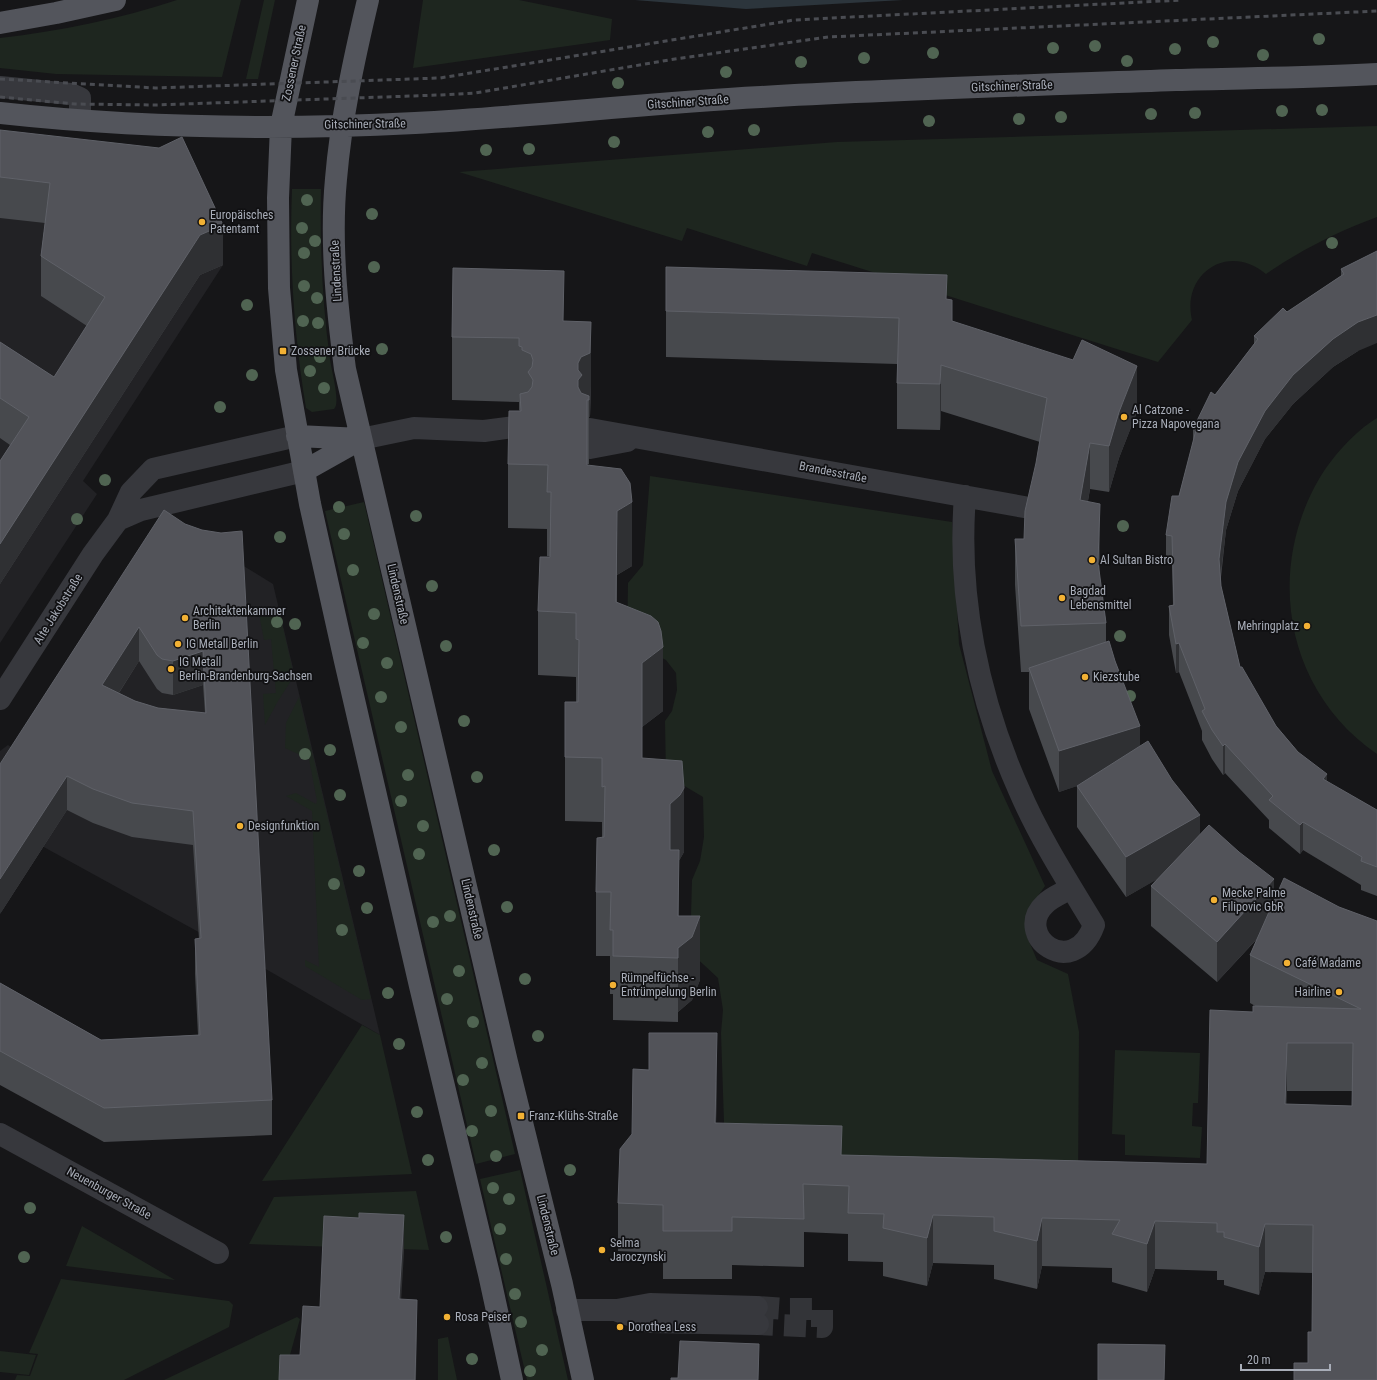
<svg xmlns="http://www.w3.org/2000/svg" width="1377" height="1380" font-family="'Roboto Condensed',sans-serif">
	<rect width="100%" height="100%" fill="#161618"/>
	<!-- built -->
	<path fill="#222225" d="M0,137l182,41 41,87 -140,216 14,13 -97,149z
		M242,565l31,19 107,451 -116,-67 -264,-145v-72l8,-6 18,12z"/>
	<!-- green -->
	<path fill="#1e261f" d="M177,0h64l-19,77 -166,-3 -56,-6v-30c60,-7 120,-19 177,-38z
		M264,0h11l-17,79h-12z
		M423,0h96l93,19 -2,21 -197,28z
		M1377,126v91c-40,15 -76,33 -111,57 -37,-32 -85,-1 -74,46l-34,42 -346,-109 -5,13 -120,-38 -5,13 -223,-69 378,-30z
		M292,189h29c-1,57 1,114 9,170 1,10 11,44 4,50l-22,3 -6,-4c-12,-73 -17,-145 -14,-219z
		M1377,418v336c-91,-62 -112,-182 -58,-275 14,-23 35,-47 58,-61z
		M650,476l302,46 7,122 33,127 53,115 -14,20 -5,28 11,26 31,14 11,58 -1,153 -353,-33 -4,-119 2,-23 -5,-32 -28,-26 2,-72 8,-19 4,-24 -1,-40 -37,-22 -1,-54 7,-10 5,-21 -1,-17 -10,-13 -14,-7 -25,-4 1,-66 15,-18z
		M364,502l151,652 -39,10 -151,-653z
		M279,610l15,66 -16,25 -13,24 -2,-31 13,-1 -5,-54 -7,1 -5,-26z
		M299,697l72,302 -9,1 -57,-34v-6l14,7 -7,-156 -26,-15 10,-3 20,11 1,-3 -8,-42 -24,-11 1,-25z
		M362,1025l18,10 32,139 -150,7z
		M1115,1050l85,3 -2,50h-5l-1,23 10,1 -2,31 -75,-3v-20l-13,-1z
		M520,1170l48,210h-41l-47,-201z
		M416,1191l13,59 -180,-6 25,-47z
		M82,1226l93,54 -109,-14z
		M61,1279l168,22 4,4 -4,22 -105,53h-109l2,-5 13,1 8,-22 -9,-1z
		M297,1317l3,2 -17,61h-119z
		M448,1337l9,43h-19v-41z
		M0,1351l36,4 -7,20 -29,-3z"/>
	<!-- water -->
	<path fill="#2c353c" d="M635,0h268l-157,9z"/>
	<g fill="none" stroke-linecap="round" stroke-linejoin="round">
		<!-- minor-tunnel -->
		<path stroke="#333438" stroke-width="22" stroke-dasharray="22 11" stroke-linecap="butt" d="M757,1307l29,2h36v18l-64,-3"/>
		<!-- minor -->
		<path stroke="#37383d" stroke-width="22" d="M0,87l71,7 9,4v22
			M590,429l434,78
			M361,439l53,-11 70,3 37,-5
			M590,448l37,-7
			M965,496c-8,101 13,202 54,294 20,47 49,92 75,135 -21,57 -82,10 -49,-21 7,-7 18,-11 26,-16
			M118,520l23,-10 163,-39
			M0,699l93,-145 25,-34 13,-28 22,-23 144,-33
			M0,1134l218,119
			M567,1310h50l33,-6 107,3
			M618,1311l32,11 108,2"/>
		<!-- major -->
		<path stroke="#53555c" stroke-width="22" d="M308,0l-27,126 -3,72 1,90 7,82 24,134 35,157 75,325 69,288 23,106
			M368,0c-14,59 -27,119 -32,179 -6,63 1,128 9,190l162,693 55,222 21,96
			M0,23l56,-10 59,-13
			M0,113c136,15 278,17 415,10 116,-6 230,-20 346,-26 138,-8 277,-12 415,-17 67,-2 134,-2 201,-6
			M297,436l64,3
			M304,471l57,-32"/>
		<!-- rail -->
		<path stroke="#4a4c52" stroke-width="3" stroke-dasharray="5 4" stroke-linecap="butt" d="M0,79l155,9 285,-10 354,-58 388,-20
			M0,97l75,7 80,1 285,-10 35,-2 200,-34 153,-22 549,-26"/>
	</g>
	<!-- trees -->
	<g fill="#506452">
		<circle cx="1319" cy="39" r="6"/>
		<circle cx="1213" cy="42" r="6"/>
		<circle cx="1095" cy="46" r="6"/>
		<circle cx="1053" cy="48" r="6"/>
		<circle cx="1175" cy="49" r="6"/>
		<circle cx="933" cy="53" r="6"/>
		<circle cx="1263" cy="55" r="6"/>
		<circle cx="864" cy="58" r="6"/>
		<circle cx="1127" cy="61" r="6"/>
		<circle cx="801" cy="62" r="6"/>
		<circle cx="726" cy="72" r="6"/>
		<circle cx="618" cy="83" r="6"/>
		<circle cx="1322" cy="110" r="6"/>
		<circle cx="1282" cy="111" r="6"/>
		<circle cx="1195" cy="113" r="6"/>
		<circle cx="1151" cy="114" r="6"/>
		<circle cx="1061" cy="117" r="6"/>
		<circle cx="1019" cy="119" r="6"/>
		<circle cx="929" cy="121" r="6"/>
		<circle cx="754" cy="130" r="6"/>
		<circle cx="708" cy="132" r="6"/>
		<circle cx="614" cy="142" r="6"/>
		<circle cx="529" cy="149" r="6"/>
		<circle cx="486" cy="150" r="6"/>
		<circle cx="307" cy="200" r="6"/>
		<circle cx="372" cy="214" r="6"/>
		<circle cx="302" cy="228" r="6"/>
		<circle cx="315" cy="241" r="6"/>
		<circle cx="1332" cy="243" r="6"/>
		<circle cx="304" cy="253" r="6"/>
		<circle cx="374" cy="267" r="6"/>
		<circle cx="304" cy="286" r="6"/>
		<circle cx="317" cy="298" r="6"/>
		<circle cx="247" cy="305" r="6"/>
		<circle cx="303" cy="321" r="6"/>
		<circle cx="318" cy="323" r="6"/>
		<circle cx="382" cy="349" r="6"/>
		<circle cx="320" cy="357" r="6"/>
		<circle cx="310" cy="371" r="6"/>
		<circle cx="252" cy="375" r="6"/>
		<circle cx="324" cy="388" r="6"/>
		<circle cx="220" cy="407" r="6"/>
		<circle cx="105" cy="480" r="6"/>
		<circle cx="339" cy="507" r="6"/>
		<circle cx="416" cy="516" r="6"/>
		<circle cx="77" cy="519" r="6"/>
		<circle cx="1123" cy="526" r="6"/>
		<circle cx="344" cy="534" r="6"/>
		<circle cx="280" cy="537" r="6"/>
		<circle cx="353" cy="570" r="6"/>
		<circle cx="432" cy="586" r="6"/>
		<circle cx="374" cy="614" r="6"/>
		<circle cx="277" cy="622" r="6"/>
		<circle cx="295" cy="624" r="6"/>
		<circle cx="1120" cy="636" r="6"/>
		<circle cx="363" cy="643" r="6"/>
		<circle cx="446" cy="646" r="6"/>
		<circle cx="387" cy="663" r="6"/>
		<circle cx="1130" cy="696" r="6"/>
		<circle cx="381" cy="697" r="6"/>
		<circle cx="464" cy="721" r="6"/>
		<circle cx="401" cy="727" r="6"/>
		<circle cx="330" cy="750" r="6"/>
		<circle cx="305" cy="754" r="6"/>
		<circle cx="408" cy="775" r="6"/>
		<circle cx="477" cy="777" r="6"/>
		<circle cx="340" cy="795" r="6"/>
		<circle cx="401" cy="801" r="6"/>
		<circle cx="423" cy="826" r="6"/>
		<circle cx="494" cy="850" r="6"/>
		<circle cx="419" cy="854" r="6"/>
		<circle cx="359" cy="871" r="6"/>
		<circle cx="334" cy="884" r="6"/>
		<circle cx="507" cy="907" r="6"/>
		<circle cx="367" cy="908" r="6"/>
		<circle cx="450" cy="916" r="6"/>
		<circle cx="433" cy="922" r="6"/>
		<circle cx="342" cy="930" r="6"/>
		<circle cx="459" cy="971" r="6"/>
		<circle cx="525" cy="979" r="6"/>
		<circle cx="388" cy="993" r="6"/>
		<circle cx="447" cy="999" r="6"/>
		<circle cx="473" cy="1022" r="6"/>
		<circle cx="538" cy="1036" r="6"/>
		<circle cx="399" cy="1044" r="6"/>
		<circle cx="482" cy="1063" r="6"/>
		<circle cx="463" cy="1080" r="6"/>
		<circle cx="491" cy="1111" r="6"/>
		<circle cx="417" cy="1112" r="6"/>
		<circle cx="472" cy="1131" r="6"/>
		<circle cx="496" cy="1156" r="6"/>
		<circle cx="428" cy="1160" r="6"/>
		<circle cx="570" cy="1170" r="6"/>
		<circle cx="493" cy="1188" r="6"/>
		<circle cx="509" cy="1199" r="6"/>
		<circle cx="30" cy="1208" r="6"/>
		<circle cx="500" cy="1229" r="6"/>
		<circle cx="446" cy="1237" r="6"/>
		<circle cx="24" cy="1257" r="6"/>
		<circle cx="506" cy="1259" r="6"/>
		<circle cx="515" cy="1294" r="6"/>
		<circle cx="521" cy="1322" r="6"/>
		<circle cx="542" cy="1350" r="6"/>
		<circle cx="472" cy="1359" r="6"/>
		<circle cx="530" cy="1371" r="6"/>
	</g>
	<!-- wall -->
	<path fill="#47494d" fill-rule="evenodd" d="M0,130l223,135 -23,10 -200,309v-123l10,-16 -10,-7v-96l54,35 33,-51 -46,-30v-40l4,-33 -45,-5z
		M1377,251l-19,100 -25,16 -40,37 -28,35 -27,52 -12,39 -5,47v9l19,81 36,59 22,26 29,30 50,28v86l-16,-6v-5l-58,-35 -3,4 -31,-26v-8l-44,-47 -2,2 -11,-16 -10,-19v-9l-23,-59 -3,1 -7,-38v-29l4,-1 -1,-41h-6v-29l13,-39 14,-53v-14l22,-34 39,-51v-8l33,-24 54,-36v-7z
		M947,299l5,22 185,91 -18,46 -10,34 -19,-3 -2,12 12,49 -1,21 7,52v20l9,18 25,86 60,88 74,64 65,8 33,13 5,460 -69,-17 4,-31 1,-59 -48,-1 -6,23 -35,-10v-5h-7v-9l-62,-2 -8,23 -35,-10v-14l-70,-2 -5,23 -43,-10v-14l-61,-2 -6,23 -44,-10v-14l-35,-1v-27l-44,-2v35l-72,-2v14h-69v-26l-45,-2v-48l14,-69 85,-53 -1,42 126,32 365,9 46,-152 4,-5 -7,-4v-48l7,-16 -40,43 -66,-56v-40l6,-7 -31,18 -49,-70v-41l2,-1 -20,7 -30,-83v-37h-8l-6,-87v-46h9l16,-97 -99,-31 -1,19 -43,-1v-65l-231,-7v-46zM1287,1091h65v15l-66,-2z
		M564,321l27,64 -1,32h-1v47h-2v1l45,101 -15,9v27l46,109 -21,16v31l42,94 -4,7 -1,1v56l21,64 -8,20 -14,12v10l-65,-2v-26h-3v-38h-14v-64l6,-54v-16l-37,-1v-119h11v-25l-38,-2v-64l12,-54v-1h-3v-27l-39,-1v-64l12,-53 -1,-1v-8l-67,-2v-63z
		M185,524l87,576v35l-168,7 -104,-57v-102l101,57 97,-5 -3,-61v-35h4l-6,-94 -61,-8 -39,-14 -26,-13 -67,104zM139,661l18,28 5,4 11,2 30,-10 2,28 -47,-5 -23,-7 -16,-8z"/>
	<!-- shaded-wall -->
	<path fill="#2f3033" d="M223,225v40l-23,10 -200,309v-40l200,-309z
		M1377,315v28l-19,8 -25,16 -40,37 -28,35 -27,52 -12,39 -7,58v-29l7,-57 12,-40 27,-51 28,-36 40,-36 25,-17z
		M591,322v63l-1,32h-1v47v-64h-2l-9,51v-88z
		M941,365v46l-1,19v-46z
		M1137,366v46l-18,46 -10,34v-46l10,-34z
		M1090,443v46l-10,57v-46z
		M632,502v64l-15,9 -1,91 1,-155z
		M1100,504v46l-2,58v-46z
		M139,627v34l-37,58v-34z
		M1179,643v29l-3,1v-29z
		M663,647v64l-21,16v95v-159z
		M203,651v34l-30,10v-34z
		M1140,726v40l-81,26v-41z
		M1225,744v29l-2,2v-29z
		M1327,774v29l-4,-24z
		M67,776v34l-67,104v-35z
		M684,788v64l-4,7 -1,1v88l21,-32v64l-8,20 -14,12v10v-64l-8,-108v-46z
		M1200,815v40l-74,42v-40z
		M1303,822v28l-3,4v-29z
		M1274,879v41l-57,62v-40z
		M717,1033v48l-2,90v-48z
		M1287,1043v48l-2,61v-48z
		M404,1215v37l-5,84v-37z
		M933,1215v48l-6,23v-48z
		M1042,1218v48l-5,23v-48z
		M1155,1221v48l-8,23v-48z
		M1265,1224v48l-6,23v-48z
		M417,1300v37l-1,43h-1z"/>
	<!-- building -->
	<path fill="#525359" stroke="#5f6168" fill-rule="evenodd" d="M0,130l159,18 23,-11 41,88 -23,10 -200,309v-83l29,-44 -29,-19v-56l54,35 51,-80 -64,-41 9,-73 -50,-6z
		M1377,251v64l-19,7 -25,17 -40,36 -28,36 -27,51 -12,40 -7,57 2,27 19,81h2l34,59 22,26 29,22 -4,5 54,31v57l-16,-6 1,-4 -59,-35 -3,3 -31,-25 4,-4 -48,-52 -2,2 -11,-16 -10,-19 3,-2 -26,-66 -3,1 -7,-38 5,-1 -2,-69 -6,-1 6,-39h7l17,-66 -3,-1 18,-37 4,3 43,-56 -4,-3 29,-28 4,4 57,-38 -3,-5z
		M666,267l281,8 -1,24 6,1v21l121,39 9,-20 55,26 -18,46 -10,34 -19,-3 -10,57 20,4 -2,58 8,61 -85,3 -6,-87h9l1,-28 11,-48 11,-65 -106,-33 -1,19 -43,-1 2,-65 -233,-7z
		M453,268l111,3 -1,50 28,1 -1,31 -9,4 -3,6v7l4,5 -4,5v7l3,6 8,3v4h-2v65l34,4 9,14 2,19 -15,9 -1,91 35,14 7,6 3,9 2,16 -21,16v95l40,3 2,27 -4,7 -10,9v46h9l-1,66h22l-8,21 -14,11v10l-65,-2v-26h-3l1,-38h-15l1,-54 7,-1 1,-51 -3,1v-29l-37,-1v-55h13l1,-62 -3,-1v-26l-38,-2 2,-54h10l1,-65h-4l1,-27 -40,-1 1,-53h12l-1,-17 8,-2 4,-5 1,-7 -5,-8 4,-5 1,-7 -2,-6 -9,-4v-3l-3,-1v-8l-67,-1z
		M164,510l21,14 17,6 19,3 21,-2 30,569 -168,8 -104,-57v-68l101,57 99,-5 -5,-96 6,-1 -8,-127 -61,-8 -39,-14 -26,-13 -67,103v-115zM139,627l18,28 5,4 11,2 30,-10 3,62 -48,-5 -23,-7 -33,-16z
		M1109,641l6,20 25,65 -81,25 -30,-83z
		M1148,741l24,39 28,35 -74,42 -49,-71z
		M1209,825l30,27 35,27 -57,63 -66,-56z
		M1284,878l55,29 38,14v459h-83v-17h14v-31h4l1,-107 -48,-1 -6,23 -35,-10v-5h-7v-9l-62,-2 -8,23 -35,-10 8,-14 -78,-2 -5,23 -43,-10v-14l-61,-2 -6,23 -44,-10 1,-14 -36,-1 1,-27 -46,-2 1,35 -72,-2v14h-69v-26l-45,-2 2,-54 12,-15 1,-65 16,1v-37h68l-2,90 127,3 -1,29 366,9 3,-154 43,2v-6l108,3 -111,-54zM1287,1043h66l-1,63 -67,-2z
		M359,1213l45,2 -5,84 18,1 -2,80h-136l1,-25h20l3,-49 17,1 4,-91 35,2z
		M680,1341l79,3 -1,36h-87v-2h7z
		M1098,1344l67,1 -1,35h-66z"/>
	<!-- markers -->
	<g fill="#f2b134" stroke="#111113" stroke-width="1.5">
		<circle cx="202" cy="222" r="4"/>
		<rect x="279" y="347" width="8" height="8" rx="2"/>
		<circle cx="1124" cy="417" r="4"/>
		<circle cx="1092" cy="560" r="4"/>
		<circle cx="1062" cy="598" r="4"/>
		<circle cx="185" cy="618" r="4"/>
		<circle cx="1307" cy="626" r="4"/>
		<circle cx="178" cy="644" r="4"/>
		<circle cx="171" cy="669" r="4"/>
		<circle cx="1085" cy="677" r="4"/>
		<circle cx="240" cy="826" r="4"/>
		<circle cx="1214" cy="900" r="4"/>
		<circle cx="1287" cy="963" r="4"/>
		<circle cx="613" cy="985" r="4"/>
		<circle cx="1339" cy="992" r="4"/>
		<rect x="517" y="1112" width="8" height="8" rx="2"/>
		<circle cx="602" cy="1250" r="4"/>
		<circle cx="447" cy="1317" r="4"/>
		<circle cx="620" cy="1327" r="4"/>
	</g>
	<g text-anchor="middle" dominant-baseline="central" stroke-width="3.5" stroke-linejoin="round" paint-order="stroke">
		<!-- street labels -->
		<g font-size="12" fill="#a8adb8" stroke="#111113">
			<text transform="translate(294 63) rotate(-78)">Zossener Straße</text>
			<text transform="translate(1012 86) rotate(-2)">Gitschiner Straße</text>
			<text transform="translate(688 102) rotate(-4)">Gitschiner Straße</text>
			<text transform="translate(365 124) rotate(-1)">Gitschiner Straße</text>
			<text transform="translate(336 271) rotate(-93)">Lindenstraße</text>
			<text transform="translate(833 472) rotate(11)">Brandesstraße</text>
			<text transform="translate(398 594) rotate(77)">Lindenstraße</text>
			<text transform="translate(58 609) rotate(-58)">Alte Jakobstraße</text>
			<text transform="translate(472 909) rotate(77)">Lindenstraße</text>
			<text transform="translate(109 1193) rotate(29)">Neuenburger Straße</text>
			<text transform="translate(548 1225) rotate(76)">Lindenstraße</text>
		</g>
		<!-- poi labels -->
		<g font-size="12" fill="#a8adb8" stroke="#111113" text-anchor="start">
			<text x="210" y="215">Europäisches<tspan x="210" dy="14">Patentamt</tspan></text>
			<text x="291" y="351">Zossener Brücke</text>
			<text x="1132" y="410">Al Catzone -<tspan x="1132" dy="14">Pizza Napovegana</tspan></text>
			<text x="1100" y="560">Al Sultan Bistro</text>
			<text x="1070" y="591">Bagdad<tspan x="1070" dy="14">Lebensmittel</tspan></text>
			<text x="193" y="611">Architektenkammer<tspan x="193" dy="14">Berlin</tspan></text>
			<text x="1299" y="626" text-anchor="end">Mehringplatz</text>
			<text x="186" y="644">IG Metall Berlin</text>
			<text x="179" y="662">IG Metall<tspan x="179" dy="14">Berlin-Brandenburg-Sachsen</tspan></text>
			<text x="1093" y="677">Kiezstube</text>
			<text x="248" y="826">Designfunktion</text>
			<text x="1222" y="893">Mecke Palme<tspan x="1222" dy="14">Filipovic GbR</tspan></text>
			<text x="1295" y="963">Café Madame</text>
			<text x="621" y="978">Rümpelfüchse -<tspan x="621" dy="14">Entrümpelung Berlin</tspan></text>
			<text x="1331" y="992" text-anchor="end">Hairline</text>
			<text x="529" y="1116">Franz-Klühs-Straße</text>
			<text x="610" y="1243">Selma<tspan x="610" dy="14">Jaroczynski</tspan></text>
			<text x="455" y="1317">Rosa Peiser</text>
			<text x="628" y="1327">Dorothea Less</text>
		</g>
	</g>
	<!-- scale -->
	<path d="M1241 1364v6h89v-6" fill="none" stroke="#a8adb8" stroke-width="2"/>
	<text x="1247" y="1364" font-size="12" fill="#a8adb8" stroke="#111113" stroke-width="3" paint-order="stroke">20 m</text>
</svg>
